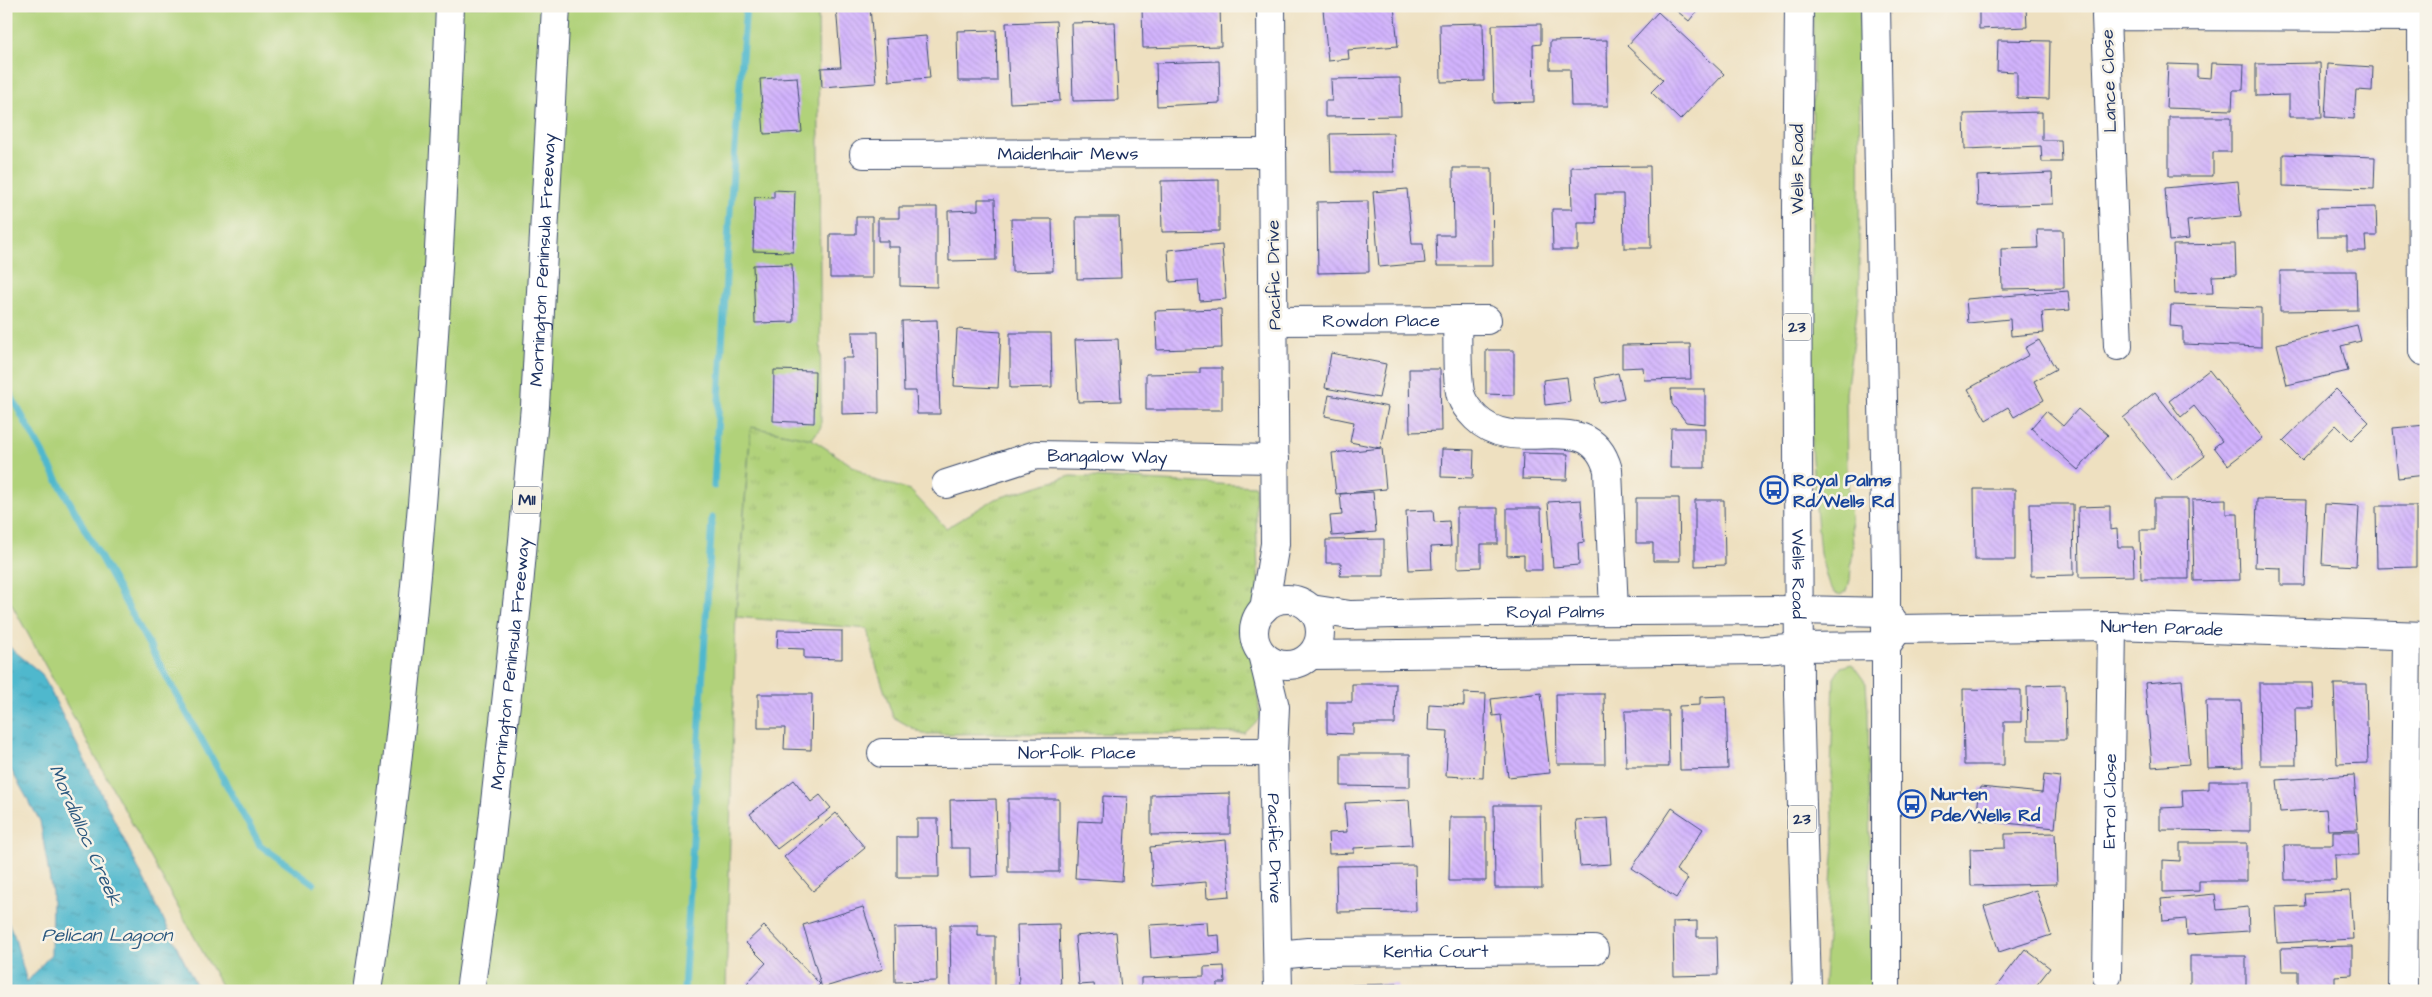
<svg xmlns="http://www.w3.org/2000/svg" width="2432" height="997" font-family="'Architects Daughter',sans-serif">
	<defs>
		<pattern id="park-tufts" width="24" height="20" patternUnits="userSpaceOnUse" patternTransform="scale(1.25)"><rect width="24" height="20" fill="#b1d27a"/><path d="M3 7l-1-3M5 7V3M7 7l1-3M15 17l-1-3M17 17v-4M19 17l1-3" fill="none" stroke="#98b56c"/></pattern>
		<pattern id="water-ripples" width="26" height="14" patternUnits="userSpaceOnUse" patternTransform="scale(1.25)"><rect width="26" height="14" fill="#4fb8cd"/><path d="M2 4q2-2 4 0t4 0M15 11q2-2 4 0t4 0" fill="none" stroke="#4196aa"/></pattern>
		<pattern id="building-back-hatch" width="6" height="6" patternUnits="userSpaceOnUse" patternTransform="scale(1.25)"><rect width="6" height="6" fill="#d2b3fd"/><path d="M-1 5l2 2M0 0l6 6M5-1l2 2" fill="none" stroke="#b49adb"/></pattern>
	</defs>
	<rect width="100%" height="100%" fill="#f7f3e8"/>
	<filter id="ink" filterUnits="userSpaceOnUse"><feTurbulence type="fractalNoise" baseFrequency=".02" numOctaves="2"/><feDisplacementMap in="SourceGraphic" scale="10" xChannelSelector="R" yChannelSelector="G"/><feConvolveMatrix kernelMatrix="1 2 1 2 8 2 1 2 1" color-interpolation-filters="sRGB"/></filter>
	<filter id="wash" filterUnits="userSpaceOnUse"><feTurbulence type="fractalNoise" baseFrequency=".0096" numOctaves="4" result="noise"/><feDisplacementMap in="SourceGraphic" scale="20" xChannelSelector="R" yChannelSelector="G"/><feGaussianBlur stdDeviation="1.12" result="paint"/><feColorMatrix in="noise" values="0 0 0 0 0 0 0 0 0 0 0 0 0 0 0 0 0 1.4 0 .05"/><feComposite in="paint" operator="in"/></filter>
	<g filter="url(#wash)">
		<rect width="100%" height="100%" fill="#eee0c0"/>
		<!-- green -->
		<path fill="#b1d27a" stroke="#66806c" d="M6,6h812l3,421 -9,12 -61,-12 -15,181 -10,383h-502l-218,-397z
			M1813,6h47l-1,291 -13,96 1,78 6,73 -3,36 -3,11 -6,4 -6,-2 -7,-11 -8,-28 -9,-106z
			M1852,664l14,19 2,29 4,279h-49l11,-148 -3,-71 3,-94 7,-11z"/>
		<!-- park -->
		<path fill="url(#park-tufts)" stroke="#66806c" d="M751,427l61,12 62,41 36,10 36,38 49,-29 76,-23 184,10 4,113 -7,31 8,88 -15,15 -322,1 -30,-17 -17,-52 -8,-36 -132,-12z"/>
		<!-- water -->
		<path fill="url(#water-ripples)" stroke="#357496" d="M6,644l36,30 157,317h-193v-73l8,17 13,47 24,-28 1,-61 -12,-72 -34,-60z"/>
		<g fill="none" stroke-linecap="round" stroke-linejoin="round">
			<!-- stream -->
			<path stroke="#4fb8cd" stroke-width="7" d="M6,387l254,458 53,38
				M714,486l15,-261 17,-219
				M684,991l28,-473"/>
		</g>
		<g id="blocks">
			<!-- building -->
			<path fill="url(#building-back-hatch)" d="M836,6h34l6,77 -54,4 -1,-19 20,-1z
				M1142,6h78l1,40 -78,2z
				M1359,6h35l4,40 -50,4 1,9 -21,2 -5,-52z
				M1671,6h30l-12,15z
				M1979,6h47l1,21 -48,2z
				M1658,12l66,62 -44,46 -29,-28 12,-12 -36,-34z
				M1056,21l4,80 -50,2 -4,-80z
				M1115,22l3,78 -45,1 -2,-78z
				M1483,23l1,58 -43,1 -1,-58z
				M1541,24v20l-8,1 1,57 -40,1 -2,-78z
				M996,30l1,51h-39l-1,-50z
				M926,36l4,42 -41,3 -3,-42z
				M1607,40l1,66h-37l-1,-37h-20v-28z
				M1998,40l52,1 -1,58 -32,-1v-26l-20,-1z
				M1219,61l1,42 -63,3 -1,-43z
				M2212,63l32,1 -1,26h-10l-1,20 -66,-2 2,-44 29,1v12l14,1z
				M2320,63l2,54h-33v-22l-33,1v-32z
				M2328,64l45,3 -1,24 -16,-1 -2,29 -29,-2z
				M797,77l5,55 -38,2 -4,-55z
				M1400,78l1,38 -76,1v-16h7l-1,-22z
				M2042,112v28h19l1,22h-20l-1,-16 -76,3 -1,-35z
				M2169,117h62v35h-18v24h-44z
				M1393,133l1,39h-63l-1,-38z
				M2283,154l92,3 -1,32 -91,-3z
				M1650,166l1,82h-27l-1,-54h-28l1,29h-18v27h-25l-1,-41h20l-1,-42z
				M1453,168h39l1,98h-56l-1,-31h18z
				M2052,173l1,31 -75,2 -1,-30z
				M1219,180v51l-57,1 -1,-51z
				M2238,181l3,35 -54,5 2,18 -20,2 -4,-53z
				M1407,189l5,55h11l2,19 -46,4 -6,-75z
				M774,190l21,1 -2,61 -40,-1 2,-54 19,1z
				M978,199h17l1,61 -47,1 -1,-50 30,-1z
				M1368,201l1,71 -51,1 -1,-71z
				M899,207h38v80l-37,-1v-39h-12v-6h-10v-23h21z
				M2376,207l1,29h-12l1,15h-19v-14h-29l-1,-29z
				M856,217h16v61h-42v-44h26z
				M1076,217h43l2,61 -44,1z
				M1011,219h41l1,52 -41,1z
				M2037,230h26l1,58 -62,1 -1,-40 37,-1z
				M2235,244l1,31 -24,1 1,17 -38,1 -2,-49z
				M1222,245l4,54 -26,2 -2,-21 -28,2 -2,-32z
				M792,264l2,58 -39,1 -2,-58z
				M2280,271h76l1,39 -77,1z
				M2068,291l2,19 -28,2 2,21 -33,3 -1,-17 -42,4 -2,-24z
				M2171,305l90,3v39l-78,-3v-17l-13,-1z
				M1221,309l1,39 -65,2 -2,-39z
				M937,320l3,94h-23l-1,-23h-12l-2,-70z
				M2357,325l4,16 -20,5 7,25 -61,14 -10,-41z
				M957,329l44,3 -3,56 -44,-2z
				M852,332h26l1,81 -37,1v-56h11z
				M1010,333h41l1,54 -42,1z
				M1118,339l3,62 -43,1 -3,-62z
				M2039,340l17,29 -22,12 10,19 -30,17 -6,-10 -22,13 -18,-31 61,-34 -4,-7z
				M1690,344l1,35 -47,1 -1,-13 -21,1v-23z
				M1486,350h28v45l-28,-1z
				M1331,353l55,11 -7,34 -54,-10z
				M1200,368h22v42h-76v-36l54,-1z
				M1409,369h31l1,62 -31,1z
				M774,370l41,1 -1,52 -41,-2z
				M2209,370l54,68 -35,27 -14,-18 8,-6 -28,-35 -13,11 -12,-16z
				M1618,373l6,25 -24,5 -5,-25z
				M1567,377l3,25 -25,3 -2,-25z
				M1671,389h34v35l-19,-2 -14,-18z
				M2336,389l33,33 -18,18 -15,-15 -34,35 -19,-19z
				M2155,392l50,64 -32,25 -50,-63z
				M1329,395l59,12 -8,41 -30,-6 4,-20 -29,-6z
				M2078,409l30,26 -30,35 -47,-42 15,-17 17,15z
				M2426,425v50l-28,3 -5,-50z
				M1671,428h34v40h-35z
				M1382,448l4,41 -50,5 -4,-41z
				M1442,449l32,1 -1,28 -32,-1z
				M1523,453l45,1 -1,26 -45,-1z
				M1974,489h41v71h-40z
				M1373,492l3,40 -44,4 -2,-20 12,-1 -2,-21z
				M1636,498h43l1,63h-27v-18h-17z
				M2154,499h34l1,80h-48l-1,-49h14z
				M2226,499v15h12l2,66 -46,1 -2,-81z
				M2257,499l50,1 -3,85h-23v-17l-26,-1z
				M1581,500l3,42 -6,1 1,22 -26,2 -5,-65z
				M1695,500h29l1,65 -30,1z
				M2030,504h43l1,71 -43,1z
				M2325,504l34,2 -3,60 -34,-2z
				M2110,506v24l7,-1 1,18h15l1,29 -55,1 -1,-70z
				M2376,506h40v61l-39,1z
				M1457,508h41v36h-17v23l-24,1z
				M1507,508h34l1,62h-18v-15l-17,1z
				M1433,510l1,12 15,-1 2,25 -20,1 1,22 -23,1 -3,-59z
				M1384,539v37h-44l1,-13h-15v-23z
				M778,630l64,1v28l-38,-1v-9l-27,-1z
				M2182,680l7,84 -37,3 -7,-84z
				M2259,683h54l1,25h-19l1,57h-36z
				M1352,684h44l-1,40h-42v10l-26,-1v-31h25z
				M2334,684h32l2,79 -31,1z
				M2065,685l1,55h-38l-1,-54z
				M1963,689l58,1v32h-17v43h-40z
				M1464,693l22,1 -3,84 -37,-2 2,-45 -20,-1 1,-26 35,2z
				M1541,693l9,80 -42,4 -7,-62 -8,1 -2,-17z
				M758,694h54l-1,56 -27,-1 1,-21h-27z
				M1556,694h48l1,70h-48z
				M1726,696l2,73 -48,1 -1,-64 21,-1v-8z
				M2206,701h35l2,66 -35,1z
				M1625,711h43l1,56h-43z
				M1341,754h69v33l-69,-1z
				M2044,775l16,2 -5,51 -79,-8 4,-33 62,6z
				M2354,775l4,54 -30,1 -2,-21 -46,3 -3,-32z
				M794,780l17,22 9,-7 11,13 -54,41 -27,-35z
				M2209,781h41v50l-90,-1v-22l23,-1 -1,-17 27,-1z
				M1230,793v41l-79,1v-40z
				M1103,796l24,1 -5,84 -47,-3 3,-57 24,1z
				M996,799l2,77 -28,1v-29h-19l-1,-48z
				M1008,799h51v73h-51z
				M1409,800l3,45 -58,3v5l-25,1 -1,-21 19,-1 -2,-29z
				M1494,805h46l2,83h-47z
				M1672,808l31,21 -27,41 12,9 -12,19 -44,-30z
				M836,813l29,35 -52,43 -29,-34z
				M1450,817h36v64h-37z
				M1608,818l3,46 -31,2 -4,-46z
				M917,819h21l1,58h-42v-40h20z
				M2333,831h25l1,24h-24l1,25h-51l-1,-35h49z
				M2055,833l2,51 -86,2 -1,-37 35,-1v-14z
				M1226,840l4,56 -23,2 -1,-16 -53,4 -3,-39z
				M2180,843h67v38h-48v10l-36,1v-32l17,1z
				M1415,865l1,46 -79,1 -1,-46z
				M2036,890l15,45 -52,17 -15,-46z
				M2350,891l3,48 -76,4 -2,-36 30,-1 -1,-13z
				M2215,894l2,16 31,-3 1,24 -62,4 -1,-16 -23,2 -2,-22z
				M863,907l20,62 -61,19 -19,-63z
				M1697,921v16h20l1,38 -44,1 -1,-54z
				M1207,922l1,14 11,-1 1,18 -69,5 -2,-33z
				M1059,924l2,67h-52v-5h10l-2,-61z
				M950,925h28v11h17v54l-44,1z
				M764,926l56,58 -7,7h-59l-7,-8 19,-20 -20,-20z
				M936,927l1,54 -42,1 -1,-54z
				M1116,932l5,59h-26l-1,-7 -15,1 -4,-49z
				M2352,946v29l-17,1v15h-37v-20h-16l-1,-23z
				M2025,949l25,19 -18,23h-39z
				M2190,956h56v35h-56z
				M1224,966l1,17h-8v8h-76v-13l63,-2v-9z
				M1398,984v7h-46v-6z"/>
		</g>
	</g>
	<g filter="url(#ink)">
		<use href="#blocks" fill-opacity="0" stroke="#3b4a6d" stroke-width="1"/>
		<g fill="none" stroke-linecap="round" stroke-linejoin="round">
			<!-- minor casing -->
			<g stroke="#3b4a6d" stroke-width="30">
				<g id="minor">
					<path d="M2422,17l1,334"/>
					<path id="s1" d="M864,154l407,-1"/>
					<path d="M1457,320c1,19 -1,60 4,76 3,9 8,15 15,22 41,41 114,-15 132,52l6,141"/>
					<path id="s2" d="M1275,321l212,-1"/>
					<path d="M2118,346l-12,-330 320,1"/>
					<path id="s3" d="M946,484l90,-29 239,4"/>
					<circle cx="1287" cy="632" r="33"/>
					<path d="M1264,609l11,-65 -4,-538"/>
					<path id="s4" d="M1311,609l39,6 135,-3 314,-2"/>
					<path id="s5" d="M1262,654l13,53 -2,45 5,239"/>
					<path d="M1312,655l452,-5 35,-3"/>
					<path id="s6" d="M882,753l391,-1"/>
					<path id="s7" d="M1278,955l30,-3 286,-2"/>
					<path id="s8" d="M2107,976l5,-350"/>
					<path d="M2403,991l4,-355"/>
				</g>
			</g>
			<!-- tertiary casing -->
			<g stroke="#3b4a6d" stroke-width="30">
				<g id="tertiary">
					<path d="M1799,610l87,2 12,17"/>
					<path id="s9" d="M1898,629l214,-3 314,10"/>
					<path d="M1799,647l87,-1 12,-17"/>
				</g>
			</g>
			<!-- primary casing -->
			<g stroke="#3b4a6d" stroke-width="30">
				<g id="primary">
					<path id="s10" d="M1799,6l-2,200 2,487 8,298"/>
					<path d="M1876,6l10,565v420"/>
				</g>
			</g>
			<!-- motorway casing -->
			<g stroke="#3b4a6d" stroke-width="30">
				<g id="motorway">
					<path d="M367,991c49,-326 71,-656 83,-985"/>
					<path id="s11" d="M470,991l19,-134 30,-271 16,-180 21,-400"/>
				</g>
			</g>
			<!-- minor -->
			<use href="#minor" stroke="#fff" stroke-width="28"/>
			<!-- tertiary -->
			<use href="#tertiary" stroke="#fff" stroke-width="28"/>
			<!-- primary -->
			<use href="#primary" stroke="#fff" stroke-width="28"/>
			<!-- motorway -->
			<use href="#motorway" stroke="#fff" stroke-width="28"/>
		</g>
	</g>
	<!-- icons -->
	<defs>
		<g id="bus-ring" transform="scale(1.4375)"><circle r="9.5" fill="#f7f3e8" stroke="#1a4fb4" stroke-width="1.5"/><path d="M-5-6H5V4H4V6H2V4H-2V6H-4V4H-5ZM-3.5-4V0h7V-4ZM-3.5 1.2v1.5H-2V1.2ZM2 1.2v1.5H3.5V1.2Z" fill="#1a4fb4"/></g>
	</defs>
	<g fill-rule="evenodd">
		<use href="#bus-ring" x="1774" y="490"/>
		<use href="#bus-ring" x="1912" y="804"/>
	</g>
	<g text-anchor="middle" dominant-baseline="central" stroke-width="5" stroke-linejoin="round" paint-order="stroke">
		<!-- shield labels -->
		<g fill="#f7f3e8" stroke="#5d6a87" stroke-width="1">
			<rect x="1783" y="313.5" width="28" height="27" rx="4"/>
			<rect x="513" y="486.5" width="28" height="27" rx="4"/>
			<rect x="1788" y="805.5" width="28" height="27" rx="4"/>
		</g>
		<g font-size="16" font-weight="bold" fill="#1b2f5e">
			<text x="1797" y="327">23</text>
			<text x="527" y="500">M11</text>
			<text x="1802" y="819">23</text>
		</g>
		<!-- street labels -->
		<g font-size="18" fill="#1b2f5e" stroke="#f7f3e8">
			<text transform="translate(2109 81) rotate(-92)">Lance Close</text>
			<text stroke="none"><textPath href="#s1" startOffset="204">Maidenhair Mews</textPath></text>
			<text transform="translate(1797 169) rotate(-90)">Wells Road</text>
			<text stroke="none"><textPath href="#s11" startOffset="735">Mornington Peninsula Freeway</textPath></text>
			<text transform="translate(1274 275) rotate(-91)">Pacific Drive</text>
			<text stroke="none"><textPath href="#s2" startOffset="106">Rowdon Place</textPath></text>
			<text stroke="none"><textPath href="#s3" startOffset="166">Bangalow Way</textPath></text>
			<text stroke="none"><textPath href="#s10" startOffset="568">Wells Road</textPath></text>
			<text stroke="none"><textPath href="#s4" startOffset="245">Royal Palms</textPath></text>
			<text stroke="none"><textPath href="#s9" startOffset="264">Nurten Parade</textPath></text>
			<text stroke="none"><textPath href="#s11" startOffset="330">Mornington Peninsula Freeway</textPath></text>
			<text stroke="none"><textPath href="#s6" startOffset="195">Norfolk Place</textPath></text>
			<text stroke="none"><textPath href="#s8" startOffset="175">Errol Close</textPath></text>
			<text stroke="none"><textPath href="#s5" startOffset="196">Pacific Drive</textPath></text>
			<text stroke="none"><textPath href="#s7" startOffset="158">Kentia Court</textPath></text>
		</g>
		<!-- transit labels -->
		<g font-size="18" font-weight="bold" fill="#164399" stroke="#f7f3e8" text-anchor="start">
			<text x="1793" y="480">Royal Palms<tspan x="1793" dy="21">Rd/Wells Rd</tspan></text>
			<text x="1931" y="794">Nurten<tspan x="1931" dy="21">Pde/Wells Rd</tspan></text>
		</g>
		<!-- water labels -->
		<g font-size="19" font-style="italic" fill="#2b587f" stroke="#f7f3e8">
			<text transform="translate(85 835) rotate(66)">Mordialloc Creek</text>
			<text x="107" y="935">Pelican Lagoon</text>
		</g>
	</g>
	<!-- margin -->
	<rect width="2432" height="997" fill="none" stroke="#f7f3e8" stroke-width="25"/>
</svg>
